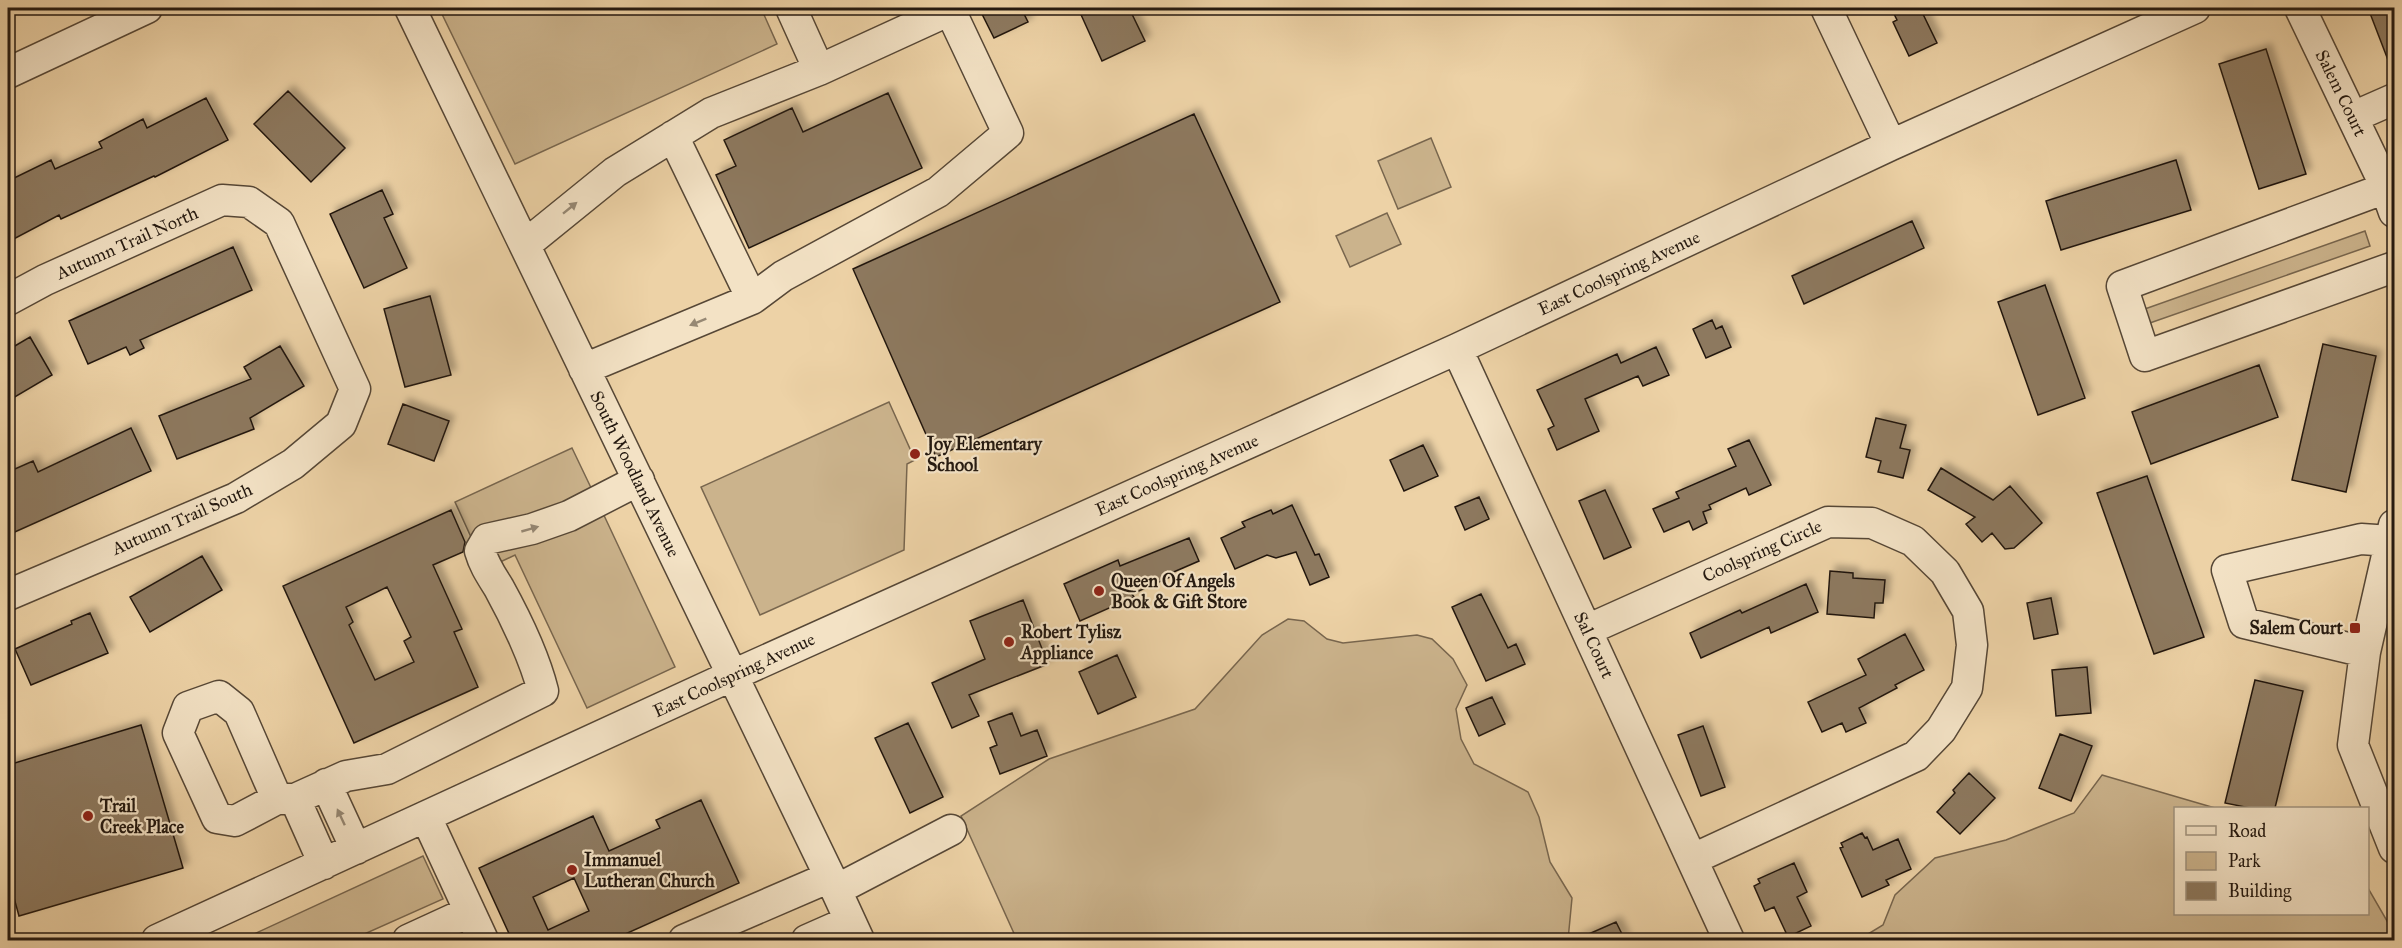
<svg xmlns="http://www.w3.org/2000/svg" width="2402" height="948" font-family="'IM FELL Great Primer',serif">
	<defs>
		<filter id="shadow"><feDropShadow dx="5.5" dy="-5.5" stdDeviation="3" flood-color="#0004"/></filter>
	</defs>
	<rect width="100%" height="100%" fill="#edd2a6"/>
	<filter id="stains"><feTurbulence type="fractalNoise" baseFrequency=".00333" numOctaves="4"/><feColorMatrix values="0 0 0 0 .2 0 0 0 0 .09 0 0 0 0 .02 0 0 0 .5 -.17"/></filter>
	<radialGradient id="worn" r=".72"><stop offset=".6" stop-color="#630" stop-opacity="0"/><stop offset="1" stop-color="#630" stop-opacity=".3"/></radialGradient>
	<!-- green -->
	<path fill="#cbb38c" stroke="#78664e" stroke-width="1.5" d="M439,8h322l16,36 -262,120z
		M1431,138l20,49 -53,22 -20,-48z
		M1387,213l14,31 -51,23 -14,-31z
		M2365,231l5,15 -223,78 -5,-14z
		M889,402l26,58 -8,4 -3,86 -144,65 -59,-128z
		M572,448l22,46 -123,43 -16,-35z
		M601,509l74,158 -88,41 -72,-153 -19,9 -6,-15z
		M1288,619l16,2 23,18 16,4 74,-8 15,4 21,20 14,26 -11,24 5,30 13,25 54,28 11,25 11,45 22,36 -4,42h-551l-56,-124 88,-57 146,-50 67,-74z
		M2102,775l113,33h-39v106h192v-26l26,45v7h-536l25,-15 12,-30 40,-37 71,-18 68,-27z
		M423,856l20,43 -92,41h-110z"/>
	<!-- building -->
	<path fill="#8d795e" stroke="#241910" stroke-width="1.5" fill-rule="evenodd" filter="url(#shadow)" d="M979,8h42l7,14 -34,16z
		M1078,8h51l16,33 -43,20z
		M1891,8h29l17,35 -28,13 -16,-34 4,-2z
		M2368,8h26v65h-1z
		M2266,49l40,125 -47,15 -40,-125z
		M288,91l57,57 -34,34 -57,-58z
		M888,93l34,75 -173,80 -33,-73 20,-9 -12,-26 68,-32 11,24z
		M206,98l22,42 -73,37 -1,-1 -93,43 -2,-4 -51,27v-61l43,-21 4,9 47,-21 -3,-6 44,-23 4,9z
		M1194,114l86,188 -344,155 -83,-188z
		M2176,160l15,50 -130,40 -15,-49z
		M382,190l11,24 -9,4 23,50 -43,20 -34,-74z
		M1912,221l12,27 -120,56 -12,-28z
		M233,247l19,43 -112,50 4,8 -14,7 -4,-8 -38,17 -19,-43z
		M2045,285l40,113 -47,17 -40,-113z
		M430,296l21,79 -46,12 -21,-78z
		M1712,320l4,9 6,-3 9,21 -25,11 -13,-29z
		M30,337l22,38 -44,26v-51z
		M2323,344l53,12 -30,136 -54,-12z
		M280,346l24,40 -54,32 4,11 -77,30 -18,-43 92,-37 -7,-12z
		M1656,347l13,28 -26,11 -5,-10 -53,23 14,32 -42,19 -9,-21 6,-3 -17,-36 80,-36 4,9z
		M2259,365l19,52 -127,47 -19,-52z
		M403,404l46,17 -15,40 -46,-17z
		M1876,418l30,7 -6,23 10,2 -7,28 -25,-6 3,-11 -15,-4z
		M131,428l20,43 -143,64v-63l25,-11 5,11z
		M1749,440l22,45 -22,10 -3,-7 -37,17 2,4 -8,3 4,11 -14,7 -4,-9 -25,11 -11,-23 26,-11 -3,-6 60,-26 -8,-17z
		M1423,445l15,31 -34,15 -14,-31z
		M1941,468l52,32 17,-14 32,37 -28,25 -9,1 -13,-16 -10,9 -16,-18 9,-7 -47,-27z
		M2147,476l57,161 -50,17 -57,-161z
		M1605,490l26,57 -27,12 -25,-58z
		M1479,497l10,22 -24,11 -10,-23z
		M1292,505l23,50 4,-1 10,23 -19,8 -14,-33 -20,6 -9,-3 -32,14 -14,-31 24,-11 -3,-5 29,-12 2,4z
		M451,510l14,32 -2,10 -30,13 29,64 -8,3 24,55 -124,56 -71,-157zM387,587l24,50 -7,4 10,21 -39,18 -26,-55 4,-3 -7,-15z
		M1189,538l10,23 -30,13 1,3 -38,17 2,3 -54,24 -16,-37 54,-24 2,6z
		M202,556l20,34 -72,42 -20,-35z
		M1830,571l23,2v5l32,2 -2,23h-8l-1,15 -47,-4z
		M1806,584l12,28 -47,21 -2,-6 -68,31 -11,-25 50,-23 2,3z
		M1481,594l27,54 8,-4 9,20 -39,17 -34,-74z
		M2051,598l7,36 -24,5 -7,-36z
		M1023,600l25,64 -79,31 10,21 -27,12 -20,-45 53,-24 -15,-38z
		M90,613l18,40 -77,32 -16,-36 57,-25 -1,-3z
		M1905,634l19,36 -29,15 2,3 -38,20 7,15 -20,9 -4,-9 -20,9 -14,-30 58,-27 -8,-16z
		M1117,655l19,42 -38,17 -19,-42z
		M2087,667l4,46 -35,3 -4,-46z
		M2255,680l48,11 -28,117h-25l-25,-5z
		M1492,697l13,27 -26,12 -13,-28z
		M1012,713l9,23 16,-6 10,26 -47,18 -10,-26 7,-3 -9,-23z
		M908,723l35,74 -33,16 -35,-75z
		M141,725l42,143 -164,48 -11,-40v-111z
		M1703,726l22,61 -24,9 -23,-61z
		M2060,734l32,12 -21,55 -32,-13z
		M1969,773l26,25 -35,36 -23,-22 18,-19 -2,-3z
		M701,800l38,83 -127,57h-100l-33,-72 114,-52 16,35 51,-23 -4,-8zM574,878l15,33 -41,19 -15,-33z
		M1862,833l3,5 2,-1 6,13 25,-11 13,30 -25,11 3,5 -27,12 -22,-49 3,-1 -2,-4z
		M1794,863l13,29 -10,5 14,29 -23,11 -14,-30 -9,4 -11,-25 6,-3 -2,-4z
		M1616,922l9,18h-50z"/>
	<g fill="none" stroke-linecap="round" stroke-linejoin="round">
		<!-- minor casing -->
		<g stroke="#564736" stroke-width="33">
			<path id="minor" d="M410,8l420,869 29,63
				M791,8l28,62
				M1826,8l65,137
				M2300,8l83,173 11,31
				M8,73l139,-65
				M2353,117l41,-18
				M673,136l79,163
				M2386,188l-264,98 23,70 249,-89
				M525,245l90,-73 96,-59 108,-43 131,-60 2,-2
				M8,300l37,-20 177,-80 27,2 30,21 76,166 -14,35 -48,40 -57,34 -228,97
				M1457,349l272,591
				M584,369l168,-70 31,-23 155,-84 70,-59 -58,-123
				M2394,525l-29,127 -12,93 41,103
				M1587,630l241,-108 44,1 41,18 32,31 23,39 4,34 -5,43 -26,42 -25,26 -223,103
				M2365,652l-121,-29 -17,-53 134,-31 30,2
				M326,784l30,65
				M277,799l-42,22 -18,-3 -39,-85 10,-26 31,-11 20,16 38,87h18l51,-23 41,-7 156,-78c-8,-32 -28,-74 -44,-103 -8,-13 -15,-23 -19,-37l7,-12 45,-10 37,-13 70,-36
				M295,799l29,65
				M426,817l57,123
				M836,890l115,-60
				M157,940l576,-265 724,-326 434,-204 304,-137
				M408,940l61,-28
				M684,940l146,-63
				M807,940l43,-19"/>
		</g>
		<!-- minor -->
		<use href="#minor" stroke="#f3e2c5" stroke-width="30"/>
	</g>
	<!-- one-way arrows -->
	<defs><path id="oneway-solid" d="M-6-.8H1V-3.2L6.5 0L1 3.2V.8H-6Z" transform="scale(1.5)"/></defs>
	<g fill="#968874">
		<use href="#oneway-solid" transform="translate(570 208) rotate(-39)"/>
		<use href="#oneway-solid" transform="translate(698 322) rotate(158)"/>
		<use href="#oneway-solid" transform="translate(530 529) rotate(-16)"/>
		<use href="#oneway-solid" transform="translate(341 817) rotate(-115)"/>
	</g>
	<!-- markers -->
	<g fill="#8f2418" stroke="#f3e2c5" stroke-width="2">
		<circle cx="915" cy="454" r="6"/>
		<circle cx="1099" cy="591" r="6"/>
		<rect x="2349" y="622" width="12" height="12" rx="3"/>
		<circle cx="1009" cy="642" r="6"/>
		<circle cx="88" cy="816" r="6"/>
		<circle cx="572" cy="870" r="6"/>
	</g>
	<g text-anchor="middle" dominant-baseline="central" stroke-width="4.5" stroke-linejoin="round" paint-order="stroke">
		<!-- street labels -->
		<g font-size="18" fill="#241910" stroke="#f3e2c5">
			<text transform="translate(2341 93) rotate(64)">Salem Court</text>
			<text transform="translate(127 243) rotate(-24)">Autumn Trail North</text>
			<text transform="translate(1619 273) rotate(-25)">East Coolspring Avenue</text>
			<text transform="translate(635 474) rotate(64)">South Woodland Avenue</text>
			<text transform="translate(1177 475) rotate(-24)">East Coolspring Avenue</text>
			<text transform="translate(182 519) rotate(-24)">Autumn Trail South</text>
			<text transform="translate(1762 551) rotate(-24)">Coolspring Circle</text>
			<text transform="translate(1594 645) rotate(65)">Sal Court</text>
			<text transform="translate(734 675) rotate(-25)">East Coolspring Avenue</text>
		</g>
		<!-- poi labels -->
		<g font-size="18" font-weight="bold" fill="#241910" stroke="#f3e2c5" text-anchor="start">
			<text x="927" y="444">Joy Elementary<tspan x="927" dy="21">School</tspan></text>
			<text x="1111" y="581">Queen Of Angels<tspan x="1111" dy="21">Book &amp; Gift Store</tspan></text>
			<text x="2343" y="628" text-anchor="end">Salem Court</text>
			<text x="1021" y="632">Robert Tylisz<tspan x="1021" dy="21">Appliance</tspan></text>
			<text x="100" y="806">Trail<tspan x="100" dy="21">Creek Place</tspan></text>
			<text x="584" y="860">Immanuel<tspan x="584" dy="21">Lutheran Church</tspan></text>
		</g>
	</g>
	<!-- margin -->
	<rect width="2402" height="948" fill="none" stroke="#edd2a6" stroke-width="30"/>
	<rect x="9" y="9" width="2384" height="930" fill="none" stroke="#241910" stroke-width="3"/>
	<rect x="15" y="15" width="2372" height="918" fill="none" stroke="#241910" stroke-width="1.5"/>
	<!-- legend -->
	<rect x="2174" y="807" width="195" height="108" fill="#f3e2c5" stroke="#a0927d" stroke-width="1.5"/>
	<rect x="2186" y="826" width="30" height="9" fill="#f3e2c5" stroke="#a0927d" stroke-width="1.5"/>
	<text x="2228" y="837" font-size="18" fill="#241910">Road</text>
	<rect x="2186" y="852" width="30" height="18" fill="#cbb38c" stroke="#a0927d" stroke-width="1.5"/>
	<text x="2228" y="867" font-size="18" fill="#241910">Park</text>
	<rect x="2186" y="882" width="30" height="18" fill="#8d795e" stroke="#a0927d" stroke-width="1.5"/>
	<text x="2228" y="897" font-size="18" fill="#241910">Building</text>
	<rect width="100%" height="100%" filter="url(#stains)"/>
	<rect width="100%" height="100%" fill="url(#worn)"/>
</svg>
